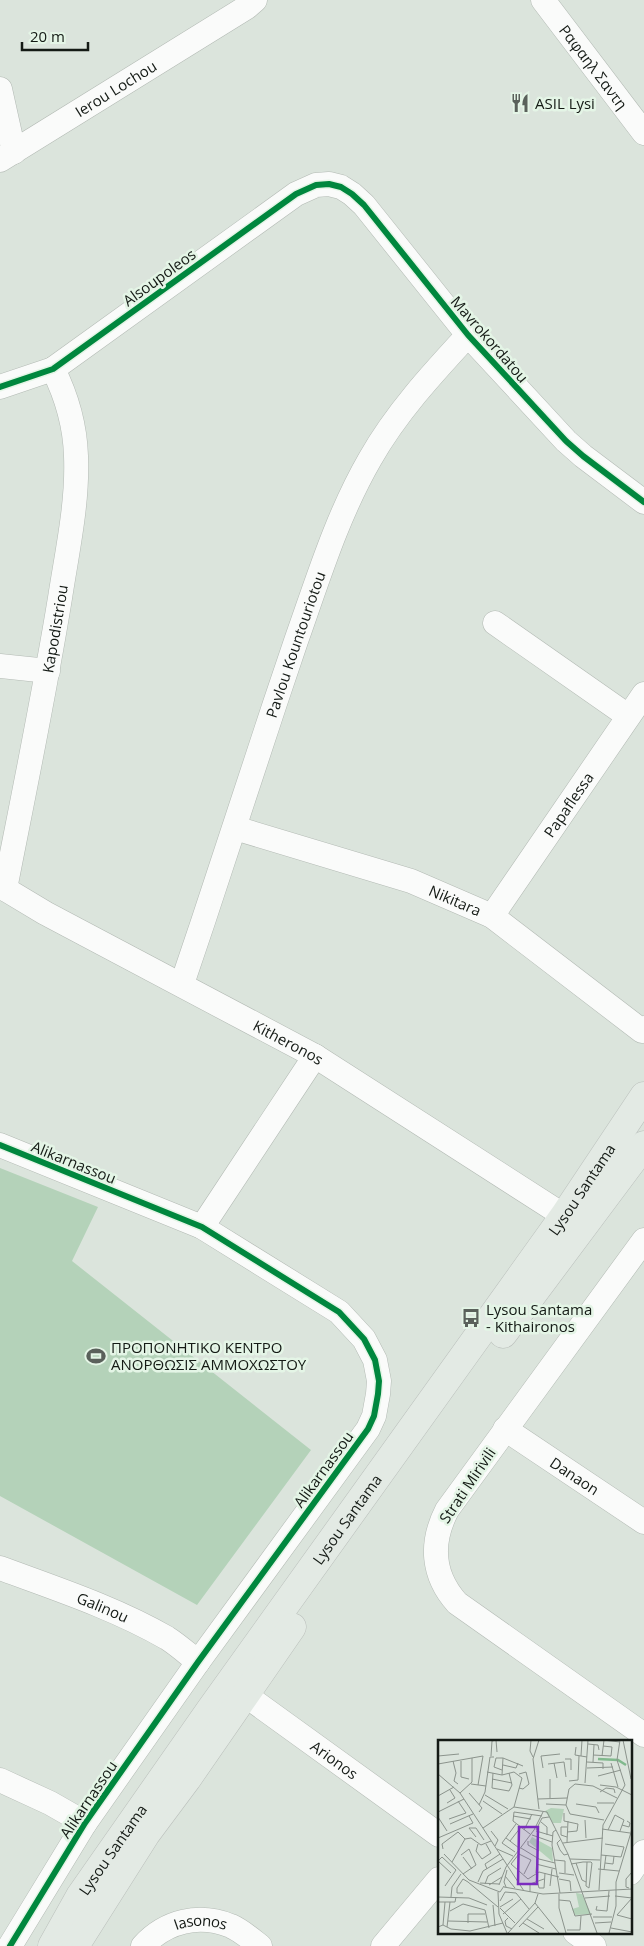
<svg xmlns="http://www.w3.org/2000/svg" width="644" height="1946" font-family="'Open Sans',sans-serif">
	<rect width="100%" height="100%" fill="#dbe4dc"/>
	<!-- green -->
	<path fill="#b4d2b9" d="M0,1168l98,39 -26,54 239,189 -114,155 -197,-109z"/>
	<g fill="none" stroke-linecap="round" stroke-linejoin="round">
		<!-- minor casing -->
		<g stroke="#b3bab4" stroke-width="25">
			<g id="minor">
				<path id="s1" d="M543,0l101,133"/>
				<path d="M0,89l14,63"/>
				<path id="s2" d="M0,160l247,-153 8,-7"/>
				<path d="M0,387l53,-18 243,-175 20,-9 13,-1 12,3 11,7 12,11 104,130 98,106 17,15 61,46"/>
				<path d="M495,623l133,93"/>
				<path d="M0,666l48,5"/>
				<path id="s3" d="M235,828l176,53 81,35 150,115 2,-3"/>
				<path id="s4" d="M0,886l45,27 270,143 265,170"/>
				<path id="s5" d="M5,889c19,-97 39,-193 55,-291 7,-46 18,-95 16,-142 -1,-32 -9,-59 -23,-87"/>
				<path id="s6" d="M492,916l152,-222"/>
				<path id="s7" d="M182,984c39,-114 75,-229 114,-343 22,-62 41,-125 74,-182 26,-46 62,-85 98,-124"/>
				<path d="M0,1145l202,82 137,85 25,27 11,21 4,21 -1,13 -4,22 -6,13 -170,233 -113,161 -75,123"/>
				<path d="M202,1227l113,-171"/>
				<path d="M644,1240l-197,270c-17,33 -15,65 10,93l187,132"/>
				<path id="s8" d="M505,1429l139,93"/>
				<path id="s9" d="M0,1568c57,21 115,40 167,70 11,7 21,16 31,24"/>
				<path id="s10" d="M230,1684l209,151"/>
				<path d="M0,1780l50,23 35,20"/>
				<path d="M630,1873l14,-21"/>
				<path d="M575,1932l19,14"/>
				<path id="s11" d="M143,1946c23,-25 56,-33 88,-20 11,5 20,13 29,20"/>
				<path d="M383,1946l56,-67"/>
			</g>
		</g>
		<!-- major casing -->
		<g stroke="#babfbb" stroke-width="29">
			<g id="major">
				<path d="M503,1334l141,-189"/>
				<path id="s12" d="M52,1946l28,-50 130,-186 354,-494 80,-120"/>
				<path d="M75,1946l71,-112 41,-55 105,-152"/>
			</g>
		</g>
		<!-- minor -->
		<use href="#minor" stroke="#fafbfa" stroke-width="24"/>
		<!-- major -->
		<use href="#major" stroke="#e3eae4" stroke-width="28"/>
		<!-- cycleway casing -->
		<g stroke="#e4f5e6" stroke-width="9">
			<path id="cycleway" d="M0,387l53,-18 243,-175 20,-9 13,-1 12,3 11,7 12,11 104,130 98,106 17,15 61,46
				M0,1145l202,82 137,85 25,27 11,21 4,21 -1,13 -4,22 -6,13 -170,233 -113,161 -75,123"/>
		</g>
		<!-- cycleway -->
		<use href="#cycleway" stroke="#00873e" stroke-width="6"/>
	</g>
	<!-- icons -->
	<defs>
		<g id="restaurant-bare" transform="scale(1.5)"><path d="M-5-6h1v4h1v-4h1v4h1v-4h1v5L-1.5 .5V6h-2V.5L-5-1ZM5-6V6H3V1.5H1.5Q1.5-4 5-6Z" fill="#5a615b" stroke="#e4f5e6" stroke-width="2.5" paint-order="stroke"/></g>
		<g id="bus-bare" transform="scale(1.5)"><path d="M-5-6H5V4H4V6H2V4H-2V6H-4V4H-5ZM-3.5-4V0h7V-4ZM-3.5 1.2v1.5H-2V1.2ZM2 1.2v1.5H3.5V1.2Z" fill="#5a615b" stroke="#e4f5e6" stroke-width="2.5" paint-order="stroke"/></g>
		<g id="stadium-bare" transform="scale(1.5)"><path d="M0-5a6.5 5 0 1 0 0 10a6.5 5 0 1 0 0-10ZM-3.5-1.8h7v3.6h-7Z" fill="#5a615b" stroke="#e4f5e6" stroke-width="2.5" paint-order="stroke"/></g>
	</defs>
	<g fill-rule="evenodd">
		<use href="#restaurant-bare" x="520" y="103"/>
		<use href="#bus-bare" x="471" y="1318"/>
		<use href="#stadium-bare" x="96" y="1356"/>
	</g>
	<g text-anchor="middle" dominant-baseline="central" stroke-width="5" stroke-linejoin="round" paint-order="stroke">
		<!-- street labels -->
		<g font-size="15" fill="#141a15" stroke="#e4f5e6">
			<text stroke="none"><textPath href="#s1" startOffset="84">Ραφαηλ Σαντη</textPath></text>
			<text stroke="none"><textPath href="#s2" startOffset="136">Ierou Lochou</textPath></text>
			<text transform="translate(159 277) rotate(-36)">Alsoupoleos</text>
			<text transform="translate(490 339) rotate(49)">Mavrokordatou</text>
			<text stroke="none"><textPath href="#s5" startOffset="265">Kapodistriou</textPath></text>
			<text stroke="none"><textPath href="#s7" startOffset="358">Pavlou Kountouriotou</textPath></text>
			<text stroke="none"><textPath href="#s6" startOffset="135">Papaflessa</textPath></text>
			<text stroke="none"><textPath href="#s3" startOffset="232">Nikitara</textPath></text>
			<text stroke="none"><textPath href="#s4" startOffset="328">Kitheronos</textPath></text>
			<text transform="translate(74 1162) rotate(22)">Alikarnassou</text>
			<text stroke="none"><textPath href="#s12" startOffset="924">Lysou Santama</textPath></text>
			<text transform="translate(323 1469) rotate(-54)">Alikarnassou</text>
			<text stroke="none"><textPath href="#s8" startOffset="84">Danaon</textPath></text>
			<text transform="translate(467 1485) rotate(-56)">Strati Mirivili</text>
			<text stroke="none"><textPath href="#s12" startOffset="519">Lysou Santama</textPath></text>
			<text stroke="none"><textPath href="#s9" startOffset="110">Galinou</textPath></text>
			<text stroke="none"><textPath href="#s10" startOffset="129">Arionos</textPath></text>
			<text transform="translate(88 1799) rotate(-56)">Alikarnassou</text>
			<text stroke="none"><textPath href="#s12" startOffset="114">Lysou Santama</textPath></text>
			<text stroke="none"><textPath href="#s11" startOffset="65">Iasonos</textPath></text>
		</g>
		<!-- poi labels -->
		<g font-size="15" fill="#141a15" stroke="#e4f5e6" text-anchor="start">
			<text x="535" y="103">ASIL Lysi</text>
			<text x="486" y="1309">Lysou Santama<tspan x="486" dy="17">- Kithaironos</tspan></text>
			<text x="111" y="1347">ΠΡΟΠΟΝΗΤΙΚΟ ΚΕΝΤΡΟ<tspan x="111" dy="17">ΑΝΟΡΘΩΣΙΣ ΑΜΜΟΧΩΣΤΟΥ</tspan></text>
		</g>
	</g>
	<!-- overview -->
	<g transform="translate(438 1740)">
		<rect width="194" height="194" fill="#dbe4dc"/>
		<path d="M113,68l13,1 -3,14h-8l-8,-12zM94,97l20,11 1,14 -24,-20zM138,153l6,1 9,20 -16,1 -3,-6 7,-2z" fill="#b4d2b9"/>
		<path fill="none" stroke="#81b98d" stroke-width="2.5" d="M160,19l20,1 8,5"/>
		<path fill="none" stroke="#8b938c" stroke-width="1" d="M93,0l-1,11 3,6M165,0l17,2M185,0l8,39M150,4l10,1 1,5M138,7l-1,8 12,2M155,15l18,1 1,-9 -9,-1M0,16l21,-2M53,16l1,-15 4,-1 1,12M143,16l1,-16M164,16l2,-16M65,18l20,8M127,19h6v11M15,21l3,12 -2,8 4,3M23,21v16l8,2M149,22l16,1v6M155,22l1,-17M116,23l3,15M173,23l7,24M0,24l45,-8 -5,29M110,24l16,-2 2,15M65,25l13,3 2,-5M105,28l-2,-12 19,-2M149,28l26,-1M64,30l-8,-3 2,-9h7l-1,17M49,32l15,3 12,-3 8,6 -8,29M55,33l-1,15 17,3 3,-6 -3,-12M0,34l22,19 64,98M160,36l23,-6M54,39l20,4M131,41l9,-1 1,-24M147,43l3,-43M33,44l15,2M162,45l16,2 16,8M81,48l4,1 6,-5 -3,-12 -7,2M162,52l6,-4 8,1 1,4M22,53l12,-11v-24M31,53l13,15 -3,4M47,55l23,14M0,56l16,-9M112,58v-19M100,59l29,-1M45,61l19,13M9,63l8,-5 -5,-8M159,63h17M108,64l20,1M138,64l20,3 3,6M41,65l6,-13 5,-35h4M101,69l-6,-50 6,-19M0,72l26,-13M126,73v8l14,3 -1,7 -10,1M75,76l18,3M0,77l9,14M11,79l17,-6 -8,-12M147,80l1,18M166,80l-34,-6 -4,-9 3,-16 6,-5 18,2 24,12M103,82l6,5v8M12,84l23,-10M184,85l7,2 1,-4 -3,-2M129,87h-6v8l6,2M45,88l31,-21 33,5 21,42 29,79M164,89l28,4M86,90l8,-16M98,90l6,-12 7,-1M118,90l-3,2 -1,13 8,48M170,90l7,-15 9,5 -4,11M53,91l7,9 -3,6M98,91l17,5M92,94l-17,-13 1,-9 28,4M94,95l20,7M38,97l-7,-9h7l8,12M0,98l35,-15 -4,-7M68,98l13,10M123,99l-4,4 3,7 4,5 4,-1M72,101l11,-14M90,101v4l11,6M129,102l1,-21M125,103l40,-5M40,104l-2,7 6,8 9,-6 -5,-9M83,108l18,11 16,4M5,109l-1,-5 16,-12 7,7M59,109l16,7M77,112l-13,-9 14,-19M6,114l25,26 31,12 4,-6M23,115l8,-6 7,16 -13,9M163,115l20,2 3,-10 -19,-3M25,117l9,12M132,119l30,1M117,120l10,1v12M14,122l13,-23 6,-1 10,7 10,-4M138,123l6,17 4,2M167,123l8,1 1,-8M73,124l17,15 11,-7 20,5M73,124l8,-10 12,6M98,124l20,5M133,124l12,-2h8l1,1 -3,25 -3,-2 1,-24M49,129l-2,-5 15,-10M160,129l21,2M166,130l2,-15M13,133l-13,-12 4,-4 14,13M98,133l1,-15M121,133l15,2M86,134l7,-14M67,136l10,12M121,139l11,2 1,10M99,140l2,8h5l1,-15M30,142l30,25M40,142l5,-11 20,-12M42,143l19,1M47,144l3,-8 13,-8M51,145l13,-8M61,145l7,-18 28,-37 9,-18M7,146l11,-16M112,146l2,-17M66,147l39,7 89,-5M68,147l-2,-5 3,-12M191,148l-3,-1v-8l6,-7M161,150l4,-65 22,-40 -8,-25 3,-20M60,152l1,22 8,19M92,152v-8l14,-5M25,153h-6v-5l6,-9 5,3M121,154v14l7,25M177,156l17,2 -15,17M0,157l31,1 18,7M13,157l1,-10 9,-13M147,158l25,-2M121,160l11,1 5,15 17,-2M62,161l5,-9 11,1 13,16M0,162h17l1,-5M97,163l24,30M55,165l2,21M159,166l-1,4 11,1 2,-20M62,167l13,-8M62,168l15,15M47,170l4,18M12,171l13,-7 22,6M65,174l18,-15M179,175l15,4M155,177h19M70,178l-3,3 1,5 6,3M89,179l17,10M10,181l39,1M30,183v-9h17M85,183l16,10M157,183l16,-1M5,185l2,-23M0,187l5,-2 8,4 19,2 33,-8M9,187l3,-25M81,187l19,-20M173,188l21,4M129,190h13l1,-14M70,193l27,-30 3,-9M171,193l7,-27v-24l16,-53"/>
		<path fill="#7b2cbf" fill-opacity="0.15" stroke="#7b2cbf" stroke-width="2.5" d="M81,87h19l-1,57h-19z"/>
		<rect width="194" height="194" fill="none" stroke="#141a15" stroke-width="2.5"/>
	</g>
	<!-- scale -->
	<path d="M22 42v8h66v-8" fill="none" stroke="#141a15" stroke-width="2.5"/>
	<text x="30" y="42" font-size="15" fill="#141a15" stroke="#e4f5e6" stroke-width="4" paint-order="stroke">20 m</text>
</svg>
